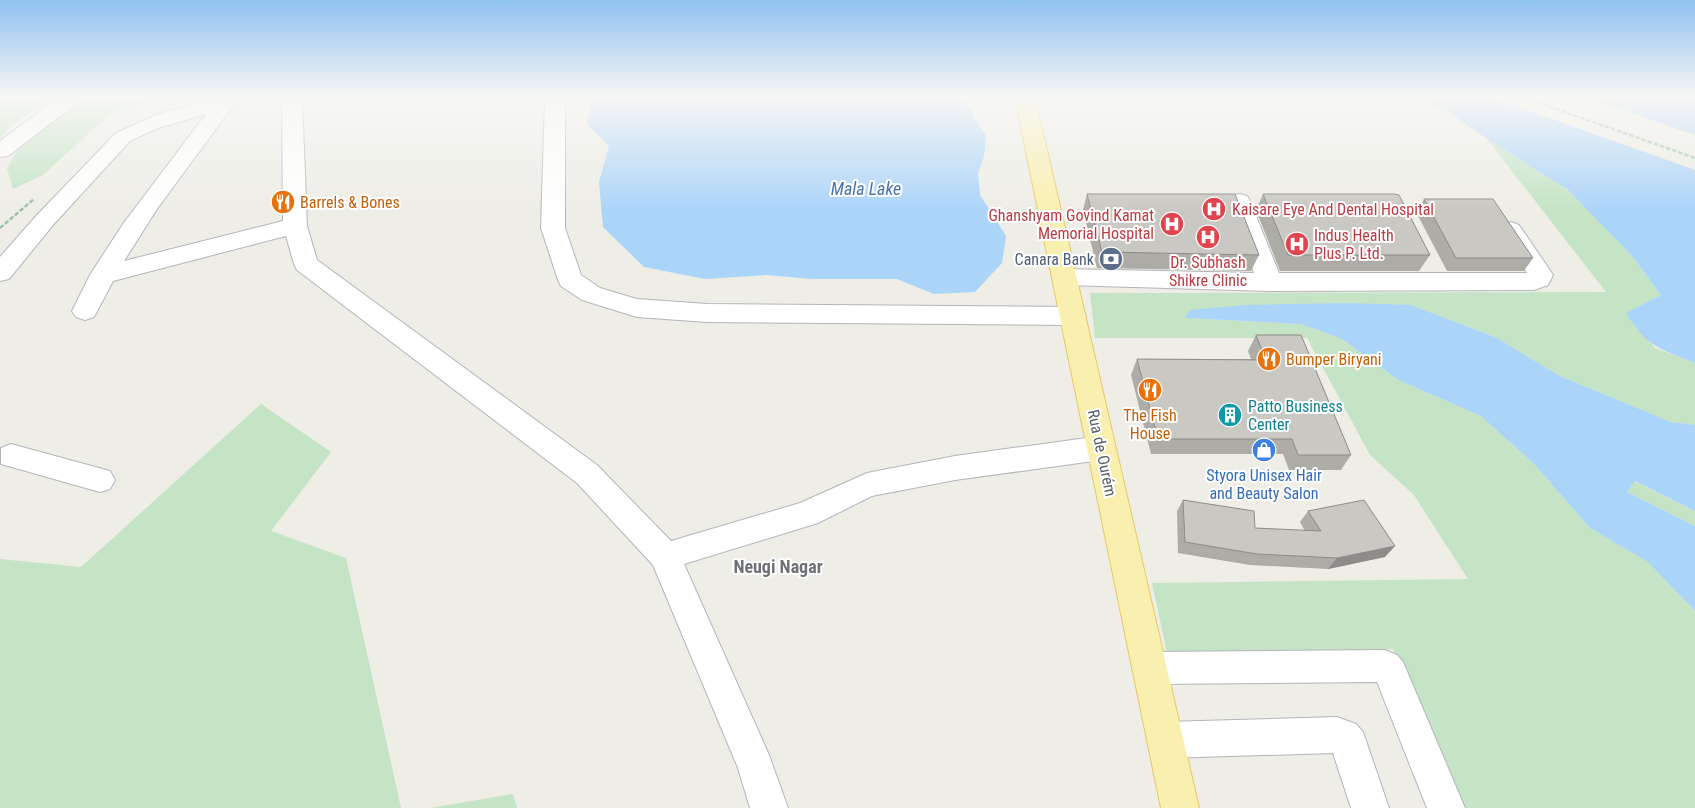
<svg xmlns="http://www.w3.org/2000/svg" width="1695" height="808" font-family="'Roboto Condensed',sans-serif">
	<rect width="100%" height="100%" fill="#eeede6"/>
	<!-- green -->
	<path fill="#c4e4c5" d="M0,98h51l-38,26 -13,14z
		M84,98h76l-50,16 -67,61 -30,14 -6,-20 11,-22z
		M1487,139l80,50 65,67 29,39 -34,18 28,35 40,15v62l-24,-3 -111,-46 -65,-39 -84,-32 -226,13 116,6 41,15 56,41 83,36 53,48 56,64 59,34 46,49v197h-235l-67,-159 -226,4 -15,-70 316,-4 -54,-84 -44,-40 -63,-117h-212l-5,-45 516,-1z
		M261,404l70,48 -60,79 75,27 55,250h-401v-249l81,8z
		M1634,481l61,30v15l-68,-34z
		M513,794l4,14h-87z"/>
	<!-- water -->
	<path fill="#abd4f9" d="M592,98h369l2,1 23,37 -2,21 -6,16 2,22 26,41 -4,27 -27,29 -41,2 -37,-15h-86l-44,-4 -62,4 -61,-12 -41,-40 -4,-45 10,-36 -22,-22z
		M1420,98h73l202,72v193c-35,-14 -48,-16 -69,-50l35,-18 -29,-39 -65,-67 -80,-50 -37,-26z
		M1587,98h108v37l-105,-36z
		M1347,303l64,2 84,32 65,39 111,46 24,3v86l-60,-30 -8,11 68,34v85l-47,-49 -58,-34 -56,-64 -53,-48 -83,-36 -56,-41 -41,-15 -116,-6 5,-8 56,-5z"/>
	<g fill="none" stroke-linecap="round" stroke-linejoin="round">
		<!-- minor casing -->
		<g stroke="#b3b5b9" stroke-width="2">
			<path id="minor" d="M58,98h23l-3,4 -70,54 -8,1v-16z
				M220,98h31l-3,4 -16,5 -75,102 -33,52 159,-40 -1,-123h20l5,128 10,34 280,205 74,76 129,-38 67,-30 88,-17 146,-20 10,4 4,8 -4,8 -10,4 -146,20 -83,16 -54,27 -134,41 85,191 19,53h-38l-12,-40 -85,-203 -76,-82 -280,-213 -3,-6 -8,-28 -173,45 -19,36 -9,3 -9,-3 -4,-6 18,-36 33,-51 83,-110 -48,14 -28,13 -77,84 -44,54 -9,2v-24l37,-42 79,-82 42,-19z
				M545,98h20v130l16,47 19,13 37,11 70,5 366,3 9,3 4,6 -4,6 -9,3 -366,-3 -70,-5 -55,-17 -21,-14 -3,-6 -17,-52z
				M1239,194l8,2 3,5 29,72h248l-28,-43 4,-5 8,-3 8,3 34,50 -5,10 -14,5 -264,1 -206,-6 -9,-2 -3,-6 3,-6 9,-2 190,4 -26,-72 3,-5z
				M11,444l99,27 5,9 -5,9 -10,3 -99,-28v-16z
				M1385,650l12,5 6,7 62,146h-38l-50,-126 -228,2 -12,-5 -5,-11 5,-11 12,-5z
				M1337,717l19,7 7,8 26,76h-38l-18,-55 -168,5 -13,-5 -5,-13 5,-13 13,-5z"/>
		</g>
		<!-- major casing -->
		<g stroke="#e8c865" stroke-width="2">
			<path id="major" d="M1015,98h20l164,710h-38z"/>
		</g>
		<!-- path -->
		<path stroke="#9cc2a8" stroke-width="2.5" stroke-dasharray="4.5 2" stroke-linecap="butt" d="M1525,98l170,60
			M0,228l34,-29"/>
		<!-- minor -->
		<use href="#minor" fill="#fff" fill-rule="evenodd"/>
		<!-- major -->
		<use href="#major" fill="#f9f0b0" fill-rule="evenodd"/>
	</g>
	<!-- wall -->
	<path fill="#aeaca7" d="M1087,194l172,61 -8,16 -154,-3 -14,-58z
		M1263,194l167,61 -11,16h-139l-24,-61z
		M1424,199l109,59 -9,13h-77l-31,-59z
		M1256,335l95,120 -10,15h-52l-6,-16h-132l-20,-79 6,-16h114l-3,-8z
		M1183,500l72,28 50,3 -5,-9 8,-11 77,46 -57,12 -78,-4 -72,-12 -1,-42z"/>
	<!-- shaded-wall -->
	<path fill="#8d8c88" d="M1395,546l-10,11 -57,12 9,-11z"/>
	<!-- building -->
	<path fill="#cac8c2" stroke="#8d8c88" d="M1087,194h148l24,61 -157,-3z
		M1263,194h131l5,1 31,60h-142z
		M1424,199h69l40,59h-77z
		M1256,335h45l50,120h-53l-6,-16h-134l-21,-80 129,1z
		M1183,500l71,11 1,17 66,3 -13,-20 56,-11 31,46 -58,12 -80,-4 -72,-12z"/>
	<!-- sky -->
	<linearGradient id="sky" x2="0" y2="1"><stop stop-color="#8fc1ef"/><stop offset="0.46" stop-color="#f7f7f4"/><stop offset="1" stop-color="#f7f7f4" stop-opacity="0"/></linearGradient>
	<rect width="1695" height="211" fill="url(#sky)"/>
	<!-- icons -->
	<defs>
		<g id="restaurant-disc" transform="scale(1.25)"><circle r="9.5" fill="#e8710a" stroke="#fff"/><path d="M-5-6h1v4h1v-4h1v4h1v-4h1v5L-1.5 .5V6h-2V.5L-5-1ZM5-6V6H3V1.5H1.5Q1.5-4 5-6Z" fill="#fff"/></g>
		<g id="hospital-disc" transform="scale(1.25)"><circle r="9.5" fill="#e0444e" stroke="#fff"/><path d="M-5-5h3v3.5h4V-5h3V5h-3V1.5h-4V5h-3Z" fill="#fff"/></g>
		<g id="bank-disc" transform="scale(1.25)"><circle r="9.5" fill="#5c6f8a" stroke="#fff"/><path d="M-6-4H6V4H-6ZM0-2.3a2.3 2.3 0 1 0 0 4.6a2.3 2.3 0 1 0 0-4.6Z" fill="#fff"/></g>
		<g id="building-disc" transform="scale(1.25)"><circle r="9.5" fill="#0f9aa8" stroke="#fff"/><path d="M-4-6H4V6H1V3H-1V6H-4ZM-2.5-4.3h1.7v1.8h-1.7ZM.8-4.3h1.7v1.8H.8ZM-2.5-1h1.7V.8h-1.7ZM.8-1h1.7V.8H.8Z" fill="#fff"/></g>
		<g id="shop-disc" transform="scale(1.25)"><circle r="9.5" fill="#3f7fe0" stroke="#fff"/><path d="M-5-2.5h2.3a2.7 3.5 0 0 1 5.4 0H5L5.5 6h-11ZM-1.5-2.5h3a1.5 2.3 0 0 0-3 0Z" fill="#fff"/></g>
	</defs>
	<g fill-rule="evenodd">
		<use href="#restaurant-disc" x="283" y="202"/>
		<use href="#hospital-disc" x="1214" y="209"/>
		<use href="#hospital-disc" x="1172" y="224"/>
		<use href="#hospital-disc" x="1208" y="237"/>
		<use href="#hospital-disc" x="1297" y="244"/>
		<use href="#bank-disc" x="1111" y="259"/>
		<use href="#restaurant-disc" x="1269" y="359"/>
		<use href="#restaurant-disc" x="1150" y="390"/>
		<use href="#building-disc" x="1230" y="415"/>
		<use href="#shop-disc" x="1264" y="450"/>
	</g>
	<g text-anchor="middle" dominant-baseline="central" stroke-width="4" stroke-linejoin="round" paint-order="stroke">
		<!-- food labels -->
		<g font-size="16" fill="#c56008" stroke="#fff" text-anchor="start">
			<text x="300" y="202">Barrels &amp; Bones</text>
			<text x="1286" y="359">Bumper Biryani</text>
			<text x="1150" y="415" text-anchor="middle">The Fish<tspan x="1150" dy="18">House</tspan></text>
		</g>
		<!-- health labels -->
		<g font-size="16" fill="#be3a42" stroke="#fff" text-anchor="start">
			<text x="1232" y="209">Kaisare Eye And Dental Hospital</text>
			<text x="1154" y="215" text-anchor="end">Ghanshyam Govind Kamat<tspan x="1154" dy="18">Memorial Hospital</tspan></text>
			<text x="1314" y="235">Indus Health<tspan x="1314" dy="18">Plus P. Ltd.</tspan></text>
			<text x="1208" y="262" text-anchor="middle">Dr. Subhash<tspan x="1208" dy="18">Shikre Clinic</tspan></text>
		</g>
		<!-- service labels -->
		<g font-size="16" fill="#4e5e75" stroke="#fff" text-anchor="end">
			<text x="1094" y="259">Canara Bank</text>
		</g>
		<!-- culture labels -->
		<g font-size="16" fill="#0d838f" stroke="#fff" text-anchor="start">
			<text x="1248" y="406">Patto Business<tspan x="1248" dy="18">Center</tspan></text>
		</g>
		<!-- street labels -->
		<g font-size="16" fill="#5d6065" stroke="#fff">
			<text transform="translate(1102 453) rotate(78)">Rua de Ourém</text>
		</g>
		<!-- shop labels -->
		<g font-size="16" fill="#366cbe" stroke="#fff">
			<text x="1264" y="475">Styora Unisex Hair<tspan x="1264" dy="18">and Beauty Salon</tspan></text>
		</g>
		<!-- water labels -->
		<g font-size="18" font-style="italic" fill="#4975ab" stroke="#fff">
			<text x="866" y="188">Mala Lake</text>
		</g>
		<!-- neighbourhood labels -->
		<g font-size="18" font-weight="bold" fill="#6e7277" stroke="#fff">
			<text x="778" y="566">Neugi Nagar</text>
		</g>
	</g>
</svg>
